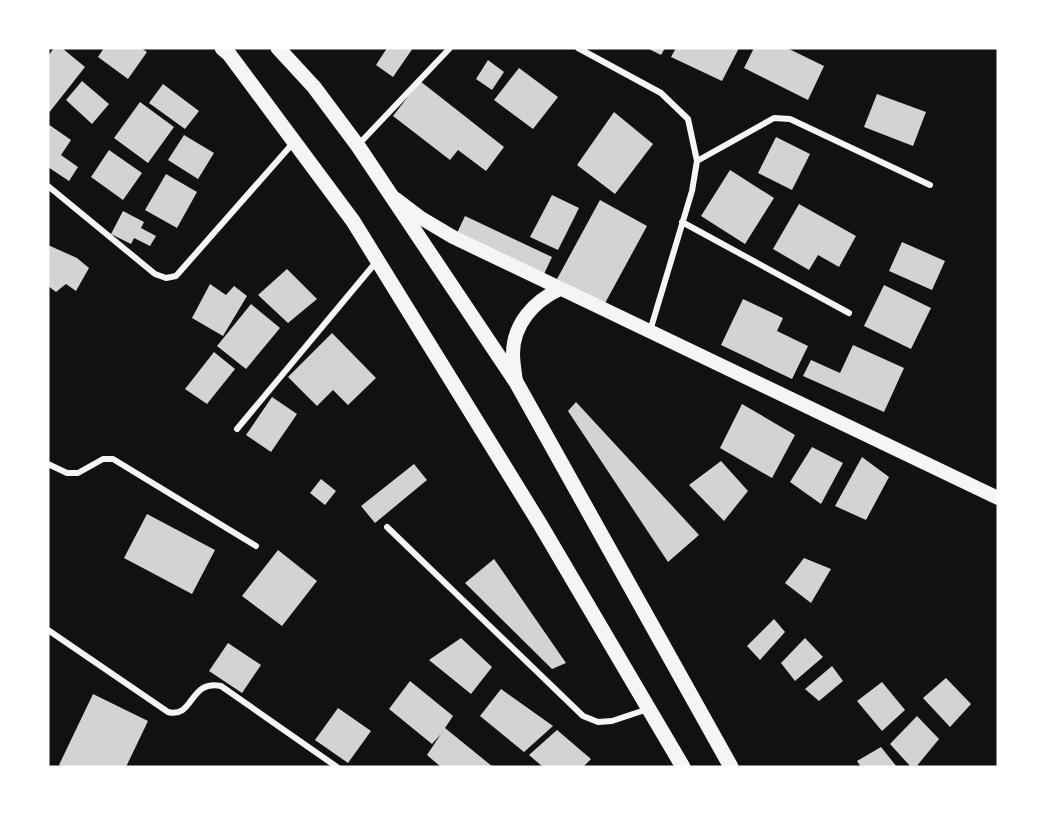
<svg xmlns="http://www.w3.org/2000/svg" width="1046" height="815" font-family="'Asap Condensed',sans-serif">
	<rect width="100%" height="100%" fill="#111"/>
	<!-- building -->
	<path fill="#d3d3d3" d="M54,48h8l23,19 -37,47v-58z
		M104,48h37l6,4 -19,27 -30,-22z
		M387,48h26l-20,29 -17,-12z
		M647,48h18l-4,7z
		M676,48h63l-17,33 -51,-24z
		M754,48h33l37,18 -16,34 -64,-32z
		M488,60l16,12 -12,18 -16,-11z
		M519,68l39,29 -25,32 -39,-29z
		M82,81l27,23 -17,20 -26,-24z
		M420,81l84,66 -18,24 -28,-21 -8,10 -57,-44z
		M163,84l36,27 -14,18 -36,-26z
		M877,94l49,18 -13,34 -49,-19z
		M140,102l34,25 -26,36 -34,-25z
		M614,112l39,32 -38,50 -38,-29z
		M48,124l23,16 -10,15 17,12 -9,14 -21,-14z
		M184,135l30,18 -16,26 -30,-19z
		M776,137l34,17 -18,36 -34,-17z
		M109,150l33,23 -19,27 -32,-23z
		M730,170l44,28 -29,46 -44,-28z
		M166,174l31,18 -20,36 -32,-18z
		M552,195l27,13 -21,42 -28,-13z
		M600,200l47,26 -43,79 -47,-26z
		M799,204l57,32 -17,31 -21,-12 -9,15 -36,-21z
		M123,211l21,11 -3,6 15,8 -6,10 -16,-8 -3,6 -20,-10z
		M465,216l87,41 -8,17 -87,-41z
		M902,242l43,19 -13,29 -43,-19z
		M48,245l29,13 12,10 -13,23 -10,-7 -10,8 -8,-6z
		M287,269l30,30 -29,24 -30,-28z
		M210,284l16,11 8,-9 13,10 -24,40 -31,-18z
		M884,285l47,23 -20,41 -47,-23z
		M743,299l40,19 -6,13 31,15 -16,33 -71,-34z
		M251,304l29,24 -34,41 -29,-23z
		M332,333l44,45 -28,27 -15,-15 -16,16 -29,-29z
		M853,345l51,23 -20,44 -81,-36 8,-16 29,13z
		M214,352l21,17 -28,35 -22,-15z
		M272,397l25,17 -26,38 -25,-17z
		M576,402l123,133 -31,27 -100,-151z
		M742,404l53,31 -23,43 -52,-30z
		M812,447l31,16 -22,41 -31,-22z
		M862,457l27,20 -23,43 -31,-14z
		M721,461l27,30 -24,30 -35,-36z
		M414,464l13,16 -52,43 -14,-17z
		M321,479l15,12 -11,14 -15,-12z
		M147,514l68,36 -23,44 -68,-36z
		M278,550l39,31 -35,45 -40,-30z
		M804,558l27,11 -20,34 -26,-20z
		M494,559l72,104 -14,6 -87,-86z
		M774,619l11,13 -25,28 -13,-14z
		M461,638l31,29 -21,27 -42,-34z
		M805,638l18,19 -28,24 -14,-18z
		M228,643l33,22 -19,28 -33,-22z
		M832,666l11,15 -24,20 -14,-12z
		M946,678l25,26 -21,23 -27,-29z
		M410,681l43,35 -8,12 48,39h-52l-14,-12 14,-21 -9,10 -43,-35z
		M882,682l23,28 -23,21 -25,-30z
		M501,689l52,37 -29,26 -44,-36z
		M93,694l55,27 -22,46h-63l-4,-2z
		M338,708l33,23 -23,32 -33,-23z
		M917,716l22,23 -23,28h-5l-21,-23z
		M557,730l34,29 -8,8h-40l-14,-12z
		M881,747l16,20h-36l-4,-6z"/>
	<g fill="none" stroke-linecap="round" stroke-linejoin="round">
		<!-- minor -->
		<path stroke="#f5f5f5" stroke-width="6" d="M578,48l83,45 27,26 9,42
			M358,145l92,-97
			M48,186l107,88 11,4 10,-2 118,-134
			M682,222l167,91
			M650,331l42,-140 5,-30 77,-43 16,1 140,66
			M237,429l140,-168
			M48,464l19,9h11l25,-14h10l143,87
			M387,527l196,189 15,6 14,-1 36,-12
			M48,630l120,82c26,7 21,-33 53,-26l116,81"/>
		<!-- primary -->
		<path stroke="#f5f5f5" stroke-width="14" d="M396,199l25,19 32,19 545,261
			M516,382c-1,-9 -3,-19 -3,-28 0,-30 21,-53 47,-65"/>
		<!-- trunk -->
		<path stroke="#f5f5f5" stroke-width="15" d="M222,48l7,6 124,167 187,303 143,243
			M278,48l36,39 44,59 158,236 215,385"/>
	</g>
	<!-- border -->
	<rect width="1046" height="815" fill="none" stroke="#ffffff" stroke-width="99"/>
</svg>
